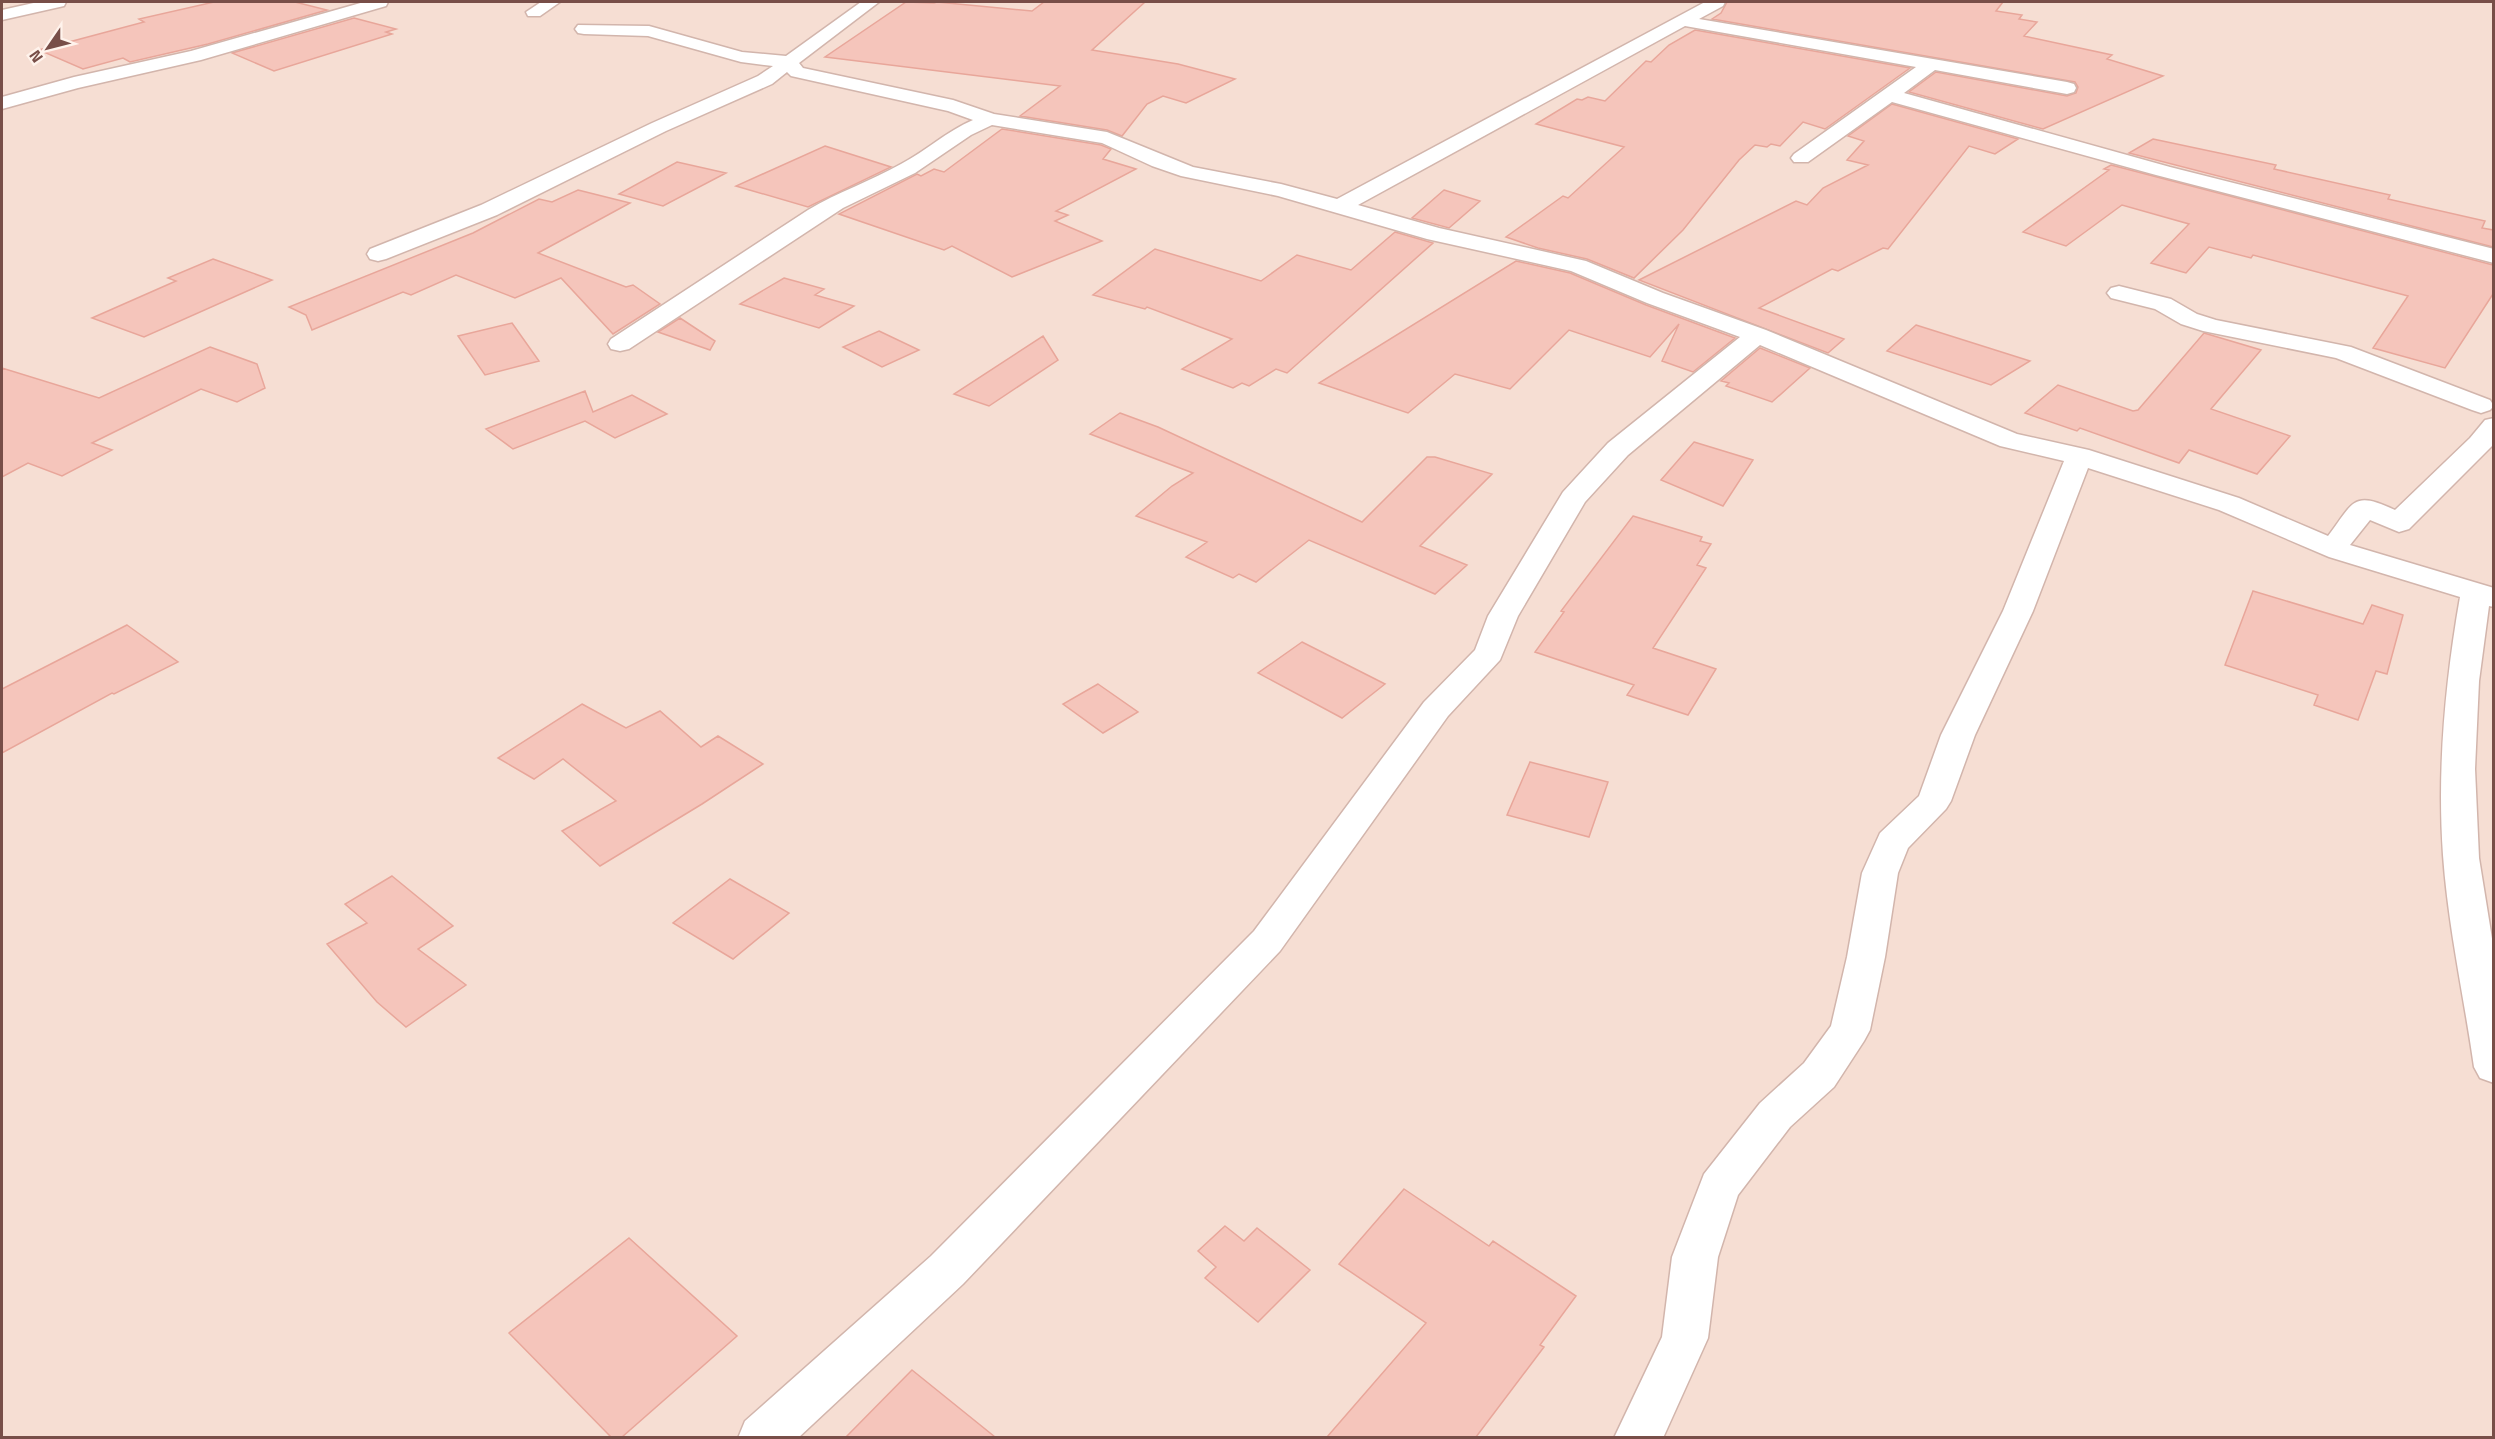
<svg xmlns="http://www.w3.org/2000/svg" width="2495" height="1439" font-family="'Titillium Web',sans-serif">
	<rect width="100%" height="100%" fill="#feeee5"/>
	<!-- residential -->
	<path fill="#f6ded3" d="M2,2h2491v1435h-2491z"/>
	<!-- building -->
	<path fill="#f5c5bb" stroke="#e8a69a" stroke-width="1.5" d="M214,2h81l32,8 -119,34 -78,18 -7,-4 -40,11 -44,-19 105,-28 -5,-3z
		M906,2l28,1 3,-1 95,9 12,-9h101l-53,48 86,14 57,15 -49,24 -23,-7 -16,8 -25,32 -15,-6 -87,-14 40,-30 -235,-29z
		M1727,2h276l-7,9 26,4 -3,4 18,3 -13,14 88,19 -5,4 56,17 -120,53 -134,-37 27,-20 131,24 9,-3 2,-6 -3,-5 -363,-63 9,-6z
		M354,18l42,11 -10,3 6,2 -118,37 -42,-18z
		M1695,30l215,38 -85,61 -22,-7 -23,24 -9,-2 -4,3 -12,-2 -16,15 -56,70 -49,48 -47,-19 -49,-11 -32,-11 57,-41 5,2 56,-51 -88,-23 41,-25 5,1 6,-3 17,4 41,-40 5,1 18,-17z
		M1892,104l126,35 -23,15 -26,-8 -81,103 -5,-1 -45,23 -6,-2 -73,39 85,31 -16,14 -189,-73 157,-79 11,4 16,-17 45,-23 -21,-5 17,-19 -16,-5z
		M1002,129l99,16 10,4 -8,10 33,10 -80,42 12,4 -13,6 47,20 -90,36 -60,-31 -8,4 -105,-36 78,-40 4,2 13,-7 10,3z
		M2153,139l123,26 -2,4 116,26 -2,4 97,22 -3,7 11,2v17l-364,-94z
		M825,146l66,21 -83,40 -72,-21z
		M677,162l49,11 -63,33 -44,-12z
		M2111,165l382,100v29l-48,74 -72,-20 35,-52 -155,-41 -2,3 -42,-11 -23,26 -35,-10 38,-39 -67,-19 -56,41 -43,-14 86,-62 -5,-1z
		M578,190l52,13 -92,50 88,34 7,-2 27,19 -47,30 -52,-56 -46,20 -59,-23 -45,20 -8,-3 -91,38 -6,-15 -17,-8 184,-74 66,-34 13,3z
		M1444,190l36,11 -31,27 -37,-10z
		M1395,232l38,11 -146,130 -11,-4 -27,17 -7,-3 -9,5 -51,-19 50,-30 -85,-32 -2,2 -52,-14 62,-46 106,32 36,-26 54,15z
		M213,259l59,21 -128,57 -52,-19 84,-37 -8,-3z
		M1516,261l54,12 76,32 89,33 -42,34 -31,-11 17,-37 -29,33 -81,-27 -59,59 -55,-15 -47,39 -89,-30z
		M784,278l40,11 -9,6 39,11 -35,22 -79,-24z
		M680,318l35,23 -5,9 -52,-18z
		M512,323l27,38 -54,14 -27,-39z
		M1916,325l114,36 -39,24 -104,-34z
		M879,331l40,19 -37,17 -39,-20z
		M2204,333l57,17 -50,59 79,27 -33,38 -68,-24 -10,13 -99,-35 -3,3 -52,-18 33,-28 75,26 5,-1z
		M1043,336l15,24 -69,46 -35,-12z
		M210,347l47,17 8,24 -28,14 -36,-13 -109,54 20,7 -50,26 -34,-13 -26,14v-109l97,30z
		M1760,348l50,20 -38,34 -46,-16 3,-3 -8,-2z
		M585,391l8,21 39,-17 35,19 -52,24 -30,-17 -72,28 -27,-20z
		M1120,413l38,14 204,95 65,-65h8l57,17 -72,72 47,19 -32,29 -126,-54 -53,42 -17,-8 -6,4 -47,-21 21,-15 -71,-26 36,-30 21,-13 -103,-39z
		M1694,442l59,18 -30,46 -62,-26z
		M1633,516l69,21 -2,4 11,3 -14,21 9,3 -53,80 63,21 -28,46 -61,-20 7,-10 -99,-33 29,-40 -3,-1z
		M2253,591l110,33 9,-19 31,10 -16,59 -11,-3 -18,49 -44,-15 4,-10 -93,-30z
		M127,625l51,37 -64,32 -2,-1 -110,60v-64z
		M1302,642l83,42 -43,34 -84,-45z
		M1098,684l40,28 -35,21 -40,-29z
		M582,704l44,24 34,-17 41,36 17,-11 45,28 -61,40 -102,62 -38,-35 54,-30 -53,-42 -29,20 -36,-21z
		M1530,762l78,20 -19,55 -82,-22z
		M392,876l61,50 -35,23 48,36 -60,42 -29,-25 -50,-58 40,-21 -22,-19z
		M730,879l59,34 -56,46 -60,-36z
		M1404,1189l85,57 4,-5 83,55 -36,49 4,2 -68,90h-149l99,-114 -87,-59z
		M1225,1226l19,15 13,-13 53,42 -52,52 -53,-44 11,-11 -18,-16z
		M629,1238l108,98 -115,101h-11l-102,-104z
		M912,1370l83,67h-149z"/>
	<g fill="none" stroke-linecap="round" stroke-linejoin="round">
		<!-- street casing -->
		<g stroke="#d2b5ac" stroke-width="3">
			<path id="street" d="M38,2h28l-2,4 -62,14v-10z
				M364,2h24l-2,4 -185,54 -123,28 -76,21v-12l72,-20 117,-26z
				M541,2h19l-20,14h-12l-2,-4z
				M861,2h18l-80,61 4,5 150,32 41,14 113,18 86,35 88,17 56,15 368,-197h20l-2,4 -24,13 368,63 7,2 2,4 -2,4 -7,2 -132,-24 -31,23 266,74 324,82v14l-338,-88 -264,-73 -84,60h-14l-3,-4 3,-4 122,-87 -231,-41 -327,179 81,23 147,33 77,32 103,37 251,104 72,16 150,48 89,38c26,-34 24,-46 67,-26l75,-72 15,-18 9,-2v26l-85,85 -10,3 -29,-12 -20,25 144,43v19l-5,-1 -10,75 -4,88 4,89 15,93v132l-14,-5 -6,-11c-10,-70 -26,-141 -31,-212 -6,-86 2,-172 17,-258l-131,-40 -110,-47 -131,-42 -55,143 -58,124 -24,66 -5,8 -38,39 -10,25 -13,84 -15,73 -6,11 -30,46 -44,40 -52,68 -20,62 -10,81 -45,100h-49l48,-101 10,-80 32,-83 56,-71 44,-40 27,-37 16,-69 15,-84 18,-40 39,-37 22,-61 62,-124 61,-150 -64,-15 -240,-101 -132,110 -43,47 -67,114 -18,44 -52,56 -168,235 -317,333 -165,154h-60l7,-17 186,-165 323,-325 170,-229 51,-52 13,-34 75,-124 45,-49 132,-106 -93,-34 -76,-32 -144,-32 -149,-43 -97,-20 -29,-10 -50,-23 -110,-18 -21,10 -56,38 -72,35 -214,141 -9,2 -9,-2 -3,-5 3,-5 197,-129c30,-18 63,-29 93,-46 25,-13 46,-33 72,-44l-25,-9 -157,-35 -4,-4 -15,12 -106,47 -169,84 -111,44 -8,2 -8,-2 -3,-5 3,-5 111,-44 171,-82 106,-47 15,-10 -32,-4 -93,-26 -64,-2 -6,-1 -3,-4 3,-4 71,1 93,26 44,4z
				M2119,286l52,13 26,15 19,6 135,27 139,53 4,6 -4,4 -9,3 -9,-3 -136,-52 -133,-27 -22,-7 -26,-15 -44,-11 -4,-5 4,-5z"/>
		</g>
		<!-- street -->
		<use href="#street" fill="#fff" fill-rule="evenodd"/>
	</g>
	<!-- border -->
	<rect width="2495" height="1439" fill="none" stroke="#784e48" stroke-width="6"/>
	<!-- north arrow -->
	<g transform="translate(48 48) rotate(235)" stroke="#fff3ec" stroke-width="4.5" paint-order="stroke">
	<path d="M0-4.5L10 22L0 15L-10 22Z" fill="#784e48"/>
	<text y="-9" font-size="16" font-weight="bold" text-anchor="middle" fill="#784e48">N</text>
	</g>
</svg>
